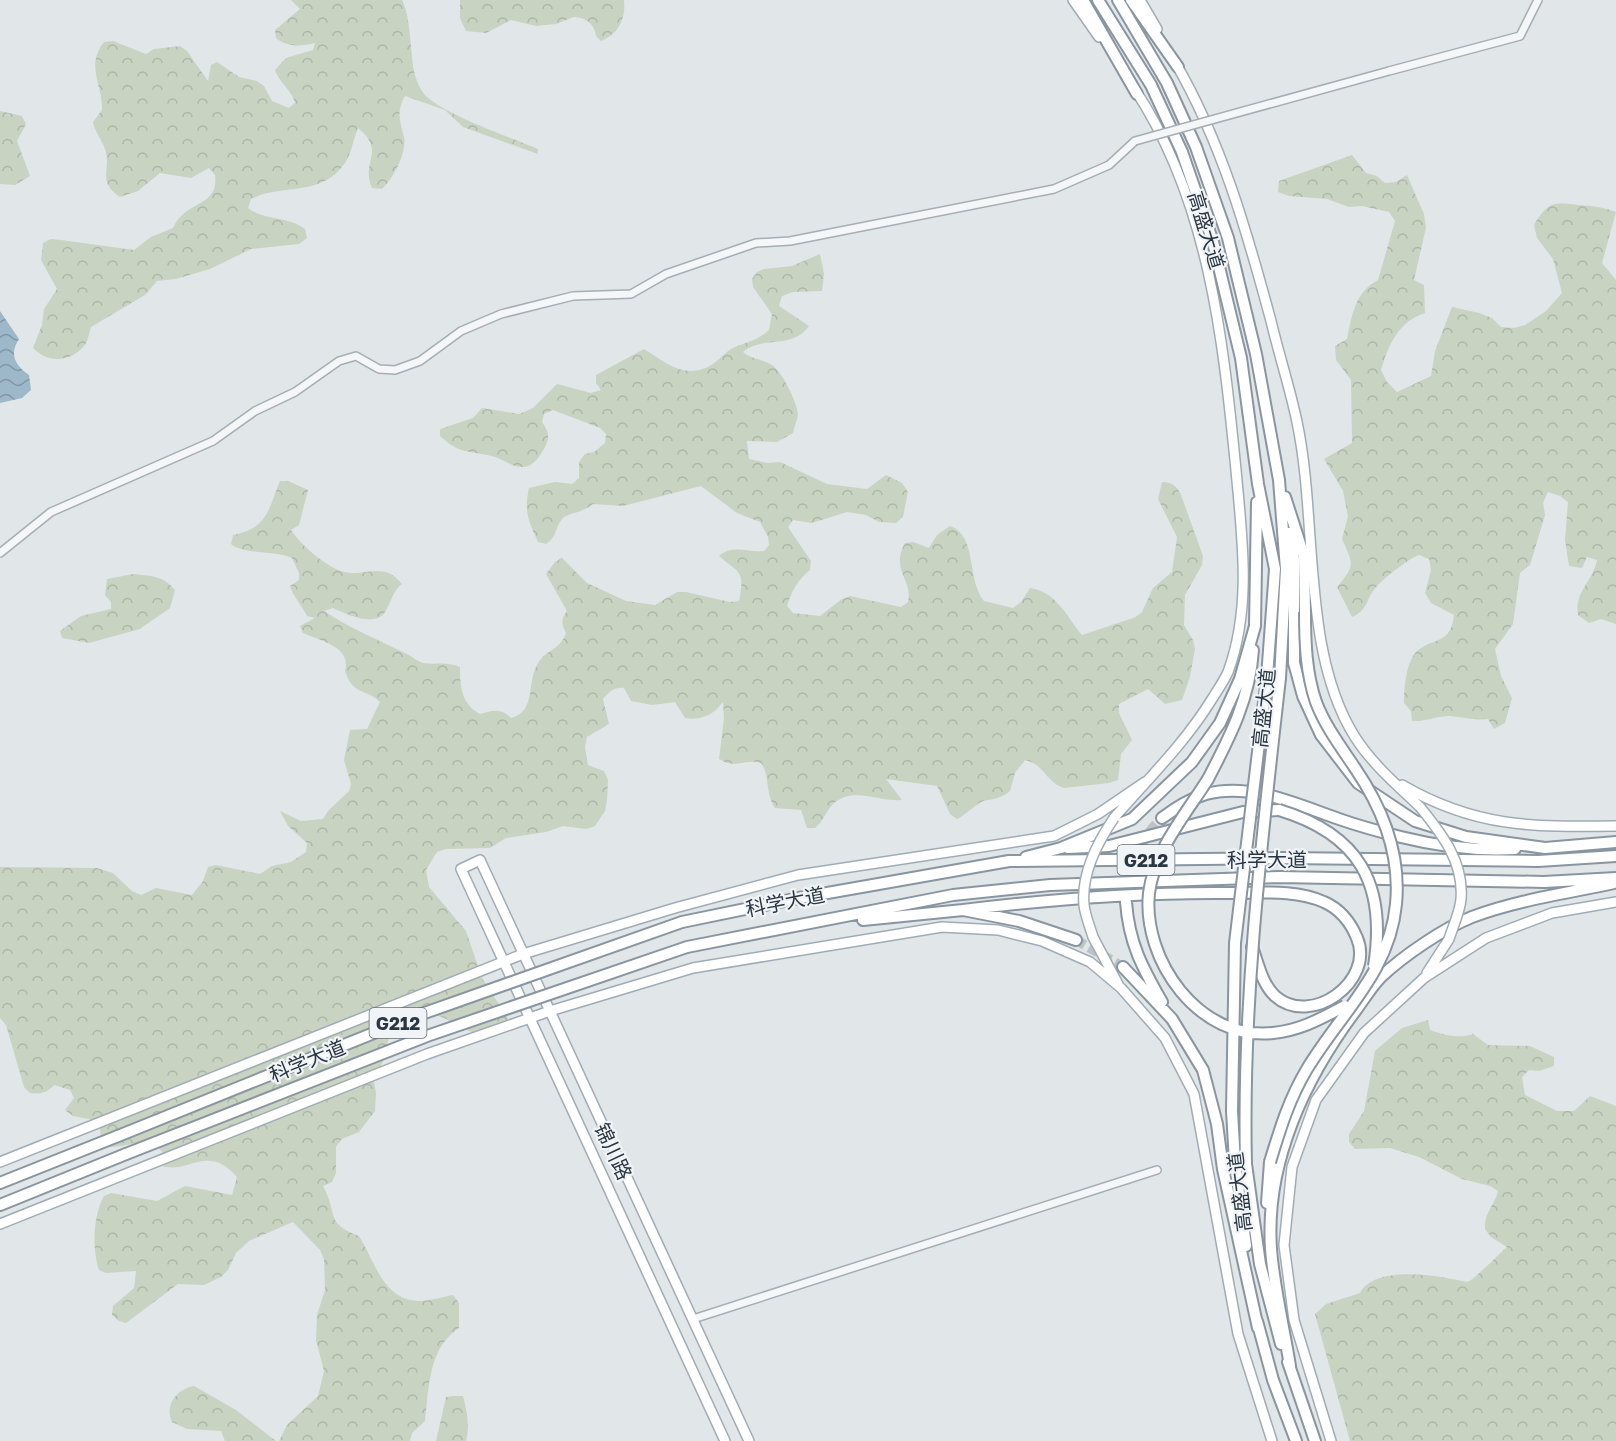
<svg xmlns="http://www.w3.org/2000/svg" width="1616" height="1441" font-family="'Golos Text','Noto Sans SC',sans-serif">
	<defs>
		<pattern id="forest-crowns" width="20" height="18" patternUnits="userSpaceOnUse" patternTransform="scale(1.5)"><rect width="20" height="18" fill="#c9d3c2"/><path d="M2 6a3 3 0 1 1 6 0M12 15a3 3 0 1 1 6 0" fill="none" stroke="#adb6a8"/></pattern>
		<pattern id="water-waves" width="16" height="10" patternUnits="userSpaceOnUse" patternTransform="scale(1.5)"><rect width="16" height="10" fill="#9db9c9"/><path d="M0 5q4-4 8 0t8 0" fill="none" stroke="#8097a5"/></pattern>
	</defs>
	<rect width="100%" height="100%" fill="#e1e6e9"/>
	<!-- forest -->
	<path fill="url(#forest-crowns)" d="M291,0h111c9,18 8,50 12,71 2,9 6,19 12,25 21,20 84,41 112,53v5l-75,-27 -18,-17 -40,-14c-9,16 -5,25 -1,41 3,16 -11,42 -22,52l-10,-1c-12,-27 15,-36 -14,-60 -5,11 -6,25 -13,35 -24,35 -63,20 -94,36l-3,9c17,13 40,8 57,21l2,9 -8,6 -48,5 -41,20 -34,10 -19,2 -12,14 -54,32c-2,6 -3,14 -6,18 -14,17 -37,19 -52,3l9,-23 2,-16 13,-20 -16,-29 2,-17 8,-4 10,1 73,10 17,-13 22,-9c13,-29 46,-20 42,-53l-6,-7 -18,10 -31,-5 -22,18 -18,6c-24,-16 -8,-27 -15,-48 -3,-10 -10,-16 -12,-27l9,-12c1,-25 -17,-44 2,-68l9,-1 33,13 8,-5 26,-3 7,5 21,30 3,-16 6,-3 22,15 18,4 7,5 8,15 17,7 6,-5c-3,-13 -16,-20 -20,-33l11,-12 27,-8 2,-7c-14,3 -27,5 -39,-5l-1,-8 25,-21z
		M460,0h164c2,18 -5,34 -23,41l-5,-5c-2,-13 -10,-18 -22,-19l-18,7 -20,2 -25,-6 -25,13 -20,-2 -6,-13z
		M0,111l22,5 4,8 -9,17 13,35 -15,9 -15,-1z
		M1352,155l14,18 11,3 8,7 11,-1 11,-7 17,39 2,14 -12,52 10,5 1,28c-27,9 -36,31 -44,57l6,12 10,10 34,-16 4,-25 17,-44 27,6 13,5 9,9 13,1 11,-3 21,-14 16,-18 -9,-34 -16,-21 -3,-13c14,-23 19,-23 44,-20 14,1 25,2 38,7l-14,51 14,17v344l-15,-5 -12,4 -11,-8c-4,-24 15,-33 19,-55l-10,-3 -5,11 -13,-2 -4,-26 3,-38 -8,-6 -12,-4 -5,11 2,12 -15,50 -10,8 -7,51 -18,25 6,27 11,22 -7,25 -11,6 -6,-10c-13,2 -24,-2 -38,-3 -14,0 -24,6 -38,5l-1,-10 -7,-8c0,-15 2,-40 12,-51 15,-15 35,-6 38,-37l-23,-12 -6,-10 6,-23 -2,-11 -10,-4c-11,4 -32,21 -41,30 -13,13 -8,24 -26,32l-15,-30c19,-22 16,-23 5,-48l6,-23 -5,-25 -19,-32 28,-16 -1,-63 -15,-20 -1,-14 12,-7c5,-24 8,-47 31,-59l17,-59 -6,-9 -27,-6 -13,1 -22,-8 -38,-3 -11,-4 1,-11z
		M820,254l4,20 -2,17 -29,1 -11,4 -3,10 30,20c-17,24 -46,9 -66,26 8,7 20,7 29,13 10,6 26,39 26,50 -1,6 -4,12 -5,18l-16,9 -30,-1 2,18 19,4 12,-1 47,22 40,5 19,-14 16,8 6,9 -5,25 -7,6 -17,-1 -13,-7 -19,-3 -35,11 -19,-3 -5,7 23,34 -1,9c-13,11 -18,20 -23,36l6,7 27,3 22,-17 8,-3 51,11 7,-5c5,-23 -18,-32 -3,-59l8,-1 16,6 8,-13 13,-9c28,10 16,53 34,75l29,7 8,-6 9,-14c27,4 36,28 52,47l54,-18 6,-5 11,-24 19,-16 5,-35 -19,-38 4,-17c10,0 15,4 19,13l22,61 -1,9 -17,30 -1,30 9,15 2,9 -5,28 -8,23 -17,4 -17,-15 -29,15v9l13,27 -11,14 -3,26 -9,3 -45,5c-17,-5 -20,-24 -39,-28l-10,13 -5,18c-15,12 -23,6 -32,13 -8,5 -13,11 -21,15l-7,-5 -13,-28 -51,-7 16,21c-25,2 -50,-15 -70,5 -7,8 -9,17 -17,23h-8l-6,-18 -26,-2c-11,-18 -4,-30 -14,-45 -15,-5 -25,7 -42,-4l5,-41 -1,-16c-9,12 -21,19 -38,16l-10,-16 -23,3 -21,-4 -7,-13c-10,-1 -15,4 -21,11l6,25 -22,13 -2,10 3,18 16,6 4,9 -1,20 -2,11 -10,15 -9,3 -23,-3 -17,6 -40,6 -16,10 -44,1 -9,3 -11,18 3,17 37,44 16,47 26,40c-13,41 -50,2 -73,-3 -12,-2 -29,7 -41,11 -10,16 -6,38 -21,50l3,17 -1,18 -16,21 -17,7 -6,8v26l-4,9 -9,4c16,30 1,36 36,50 16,25 24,65 61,65 10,0 22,-4 33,-6l6,8v25c-31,20 -30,60 -34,93l-13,12 -2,8h-131l8,-16 31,-29 6,-25 -8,-31 1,-25 8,-25 -1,-31 -4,-9 -27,-28 -44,19 -13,12 -8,17 -7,7 -17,8 -26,-1 -52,39 -7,-2 -7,-6 1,-9 21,-18 2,-17 -30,2 -7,-3c-7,-20 -6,-55 5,-74l7,-3 46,8 28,-15 47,9 5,-18c-29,-34 -48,-3 -75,-11v-15c-20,-17 -39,0 -60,-5l-3,-25 -26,-5 -8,-6 9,-12 -4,-8 -16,-5c-7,8 -13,9 -24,8l-6,-6 -18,-62 -6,-7v-151l97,1 16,5 19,18 9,4 15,-7 36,7 11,-14 5,-14 8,-2 44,9 12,-8 19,-4 15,-10 1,-9 -19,-17 -8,-15 21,10 22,-2 5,-8 21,-20 2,-7 -7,-24 6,-30 17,-1 13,-27c-14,-14 -27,-6 -35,-31 7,-24 -24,-30 -42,-38l-3,-7 15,-8 -8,-2c-5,-10 -14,-20 -17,-30l9,-6v-7l-7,-15c-18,-8 -48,-3 -61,-14l2,-9c35,-7 35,-25 47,-54h8l20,9 -9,35 -8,5c10,15 33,35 50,41 23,8 41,-12 61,13 -10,8 -10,17 -17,28 -10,16 -39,2 -52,-4l-9,3c29,19 53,28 83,43 6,3 10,7 16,9 13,2 24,-2 37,4 0,19 1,37 20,47 13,-4 21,-6 31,4 26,-7 15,-36 27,-55 8,-13 23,-14 28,-30 -5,-9 -5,-14 1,-22l-21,-37 9,-12 7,-4 25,25 39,18 29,4 22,-13h9l44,10 9,-1c6,-31 1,-27 -20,-45 14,-12 28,-3 45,-5l5,-6 -1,-8 -8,-15 -23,-9 -36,-27 -78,20 -30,-2c-10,9 -26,9 -31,15 -7,9 -5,18 -16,25l-8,-2c-10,-22 -14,-31 -9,-54l26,-6 17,2 7,-6v-16l6,-8 9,-2 11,-9 1,-9 -6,-6 -47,-18 -9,4 -2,8c7,10 8,15 3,25 -5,9 -12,21 -24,20 -9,0 -18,-8 -26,-10 -26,-7 -35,-2 -55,-21v-7l33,-11 9,-10 37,6 14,-6 24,-24 34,9 10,-3 -5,-7v-8l48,-26c22,14 42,32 69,15 7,-5 14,-14 22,-17 13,-5 23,-7 34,-17l3,-16 -19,-27 -1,-8 5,-7 7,-3 28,-3z
		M133,574c18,2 29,1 42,16l-5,18 -30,21 -51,14 -27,-5 -2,-7 21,-15 30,-7v-7l-6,-7 2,-16z
		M1428,1020l2,10c14,5 29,9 43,4l15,11 42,1 24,11v9l-15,5 -10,-1 -7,7 3,18 32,16h17l16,-15 26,10v335h-266l-35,-127 11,-10 34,-11c16,-29 80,-17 107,-11 6,-1 32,-28 40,-35l-16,-10 -6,-8c-1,-17 10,-24 13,-38l-8,-5 -28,-7 -43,-22 -29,-9 -35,1 -6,-7v-8l15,-23 11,-60 27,-23z
		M194,1386l42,24 40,31h-51l-4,-10 -34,-2 -15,-7c-8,-17 5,-33 22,-36z
		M453,1396h10c4,15 7,30 3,45h-30l10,-44z"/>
	<!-- water -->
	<path fill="url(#water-waves)" d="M0,311l19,28c-10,15 -4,26 10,36l2,15 -9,8 -22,5z"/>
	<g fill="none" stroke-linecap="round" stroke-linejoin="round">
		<!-- highway-tunnel -->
		<path stroke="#bcc3c7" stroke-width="10" stroke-dasharray="10 5" stroke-linecap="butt" d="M1126,902c4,-33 11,-60 36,-84
			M1076,940l47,27"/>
		<!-- minor casing -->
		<g stroke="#a6aeb3" stroke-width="10">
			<path id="minor" d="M1389,71l131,-35 18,-36
				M0,553l51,-41 162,-71 42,-30 40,-19 44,-31 17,-5 23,13 16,1 25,-9 41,-30 40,-17 72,-18 58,-2 35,-20 90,-31 34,-2 264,-52 55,-24 26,-24
				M693,1319l464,-149"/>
		</g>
		<!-- major casing -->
		<g stroke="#a0acb5" stroke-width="12">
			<path id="major" d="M1073,0l26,37
				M1140,0l17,29
				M1175,62c47,81 72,170 96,259 8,34 19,67 26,101 21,98 4,230 58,315 17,27 43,49 65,70
				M1402,785c74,43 131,42 214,41
				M1114,818c34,-39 71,-75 98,-119 5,-8 12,-18 16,-27 24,-65 14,-135 8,-202 -13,-131 -27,-269 -102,-382
				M1093,937l25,47
				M1427,973l22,-34
				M0,1162l523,-208 152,-46 123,-33 256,-39 44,-22 47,-32
				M0,1224l427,-170 123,-43 143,-43 249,-41 56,3 44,11 48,21 31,26 44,50 29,56 44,240 34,107
				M725,1441l-264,-572 19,-9 269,581
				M1331,1441l-37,-121 -10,-75 8,-78 24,-67 48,-67 60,-55 62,-40 66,-25 64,-11"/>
		</g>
		<!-- highway casing -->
		<g stroke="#8995a0" stroke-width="14">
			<path id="highway" d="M1083,0l54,94
				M1098,0l53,85 31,67 31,90 28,116 17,126 17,85 -8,108
				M1118,0l49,83 29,64 32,91 28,116 23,126 7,89 -6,109
				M1131,0l47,67
				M1285,497l19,59 1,56
				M1289,533l5,26v104l9,33 18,39 37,48 57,38 51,16 79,11 71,-6
				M1208,779c22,-42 42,-81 45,-129
				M1162,818c14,-10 27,-19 44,-24 45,-12 92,11 133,25 20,7 42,13 62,18 36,9 77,14 114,12
				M1068,848l41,-2 134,-34 36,-2
				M1026,857l35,-9 71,-29 60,-57 28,-39 20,-44 15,-53 2,-124
				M1126,902c3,41 16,65 36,100
				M963,910c89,-11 177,-18 267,-17 30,0 66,-4 94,9 16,7 26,19 33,36 18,43 -46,90 -82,58 -13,-12 -17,-33 -23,-49
				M863,920l100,-10 56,11 57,19
				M682,922l117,-24 210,-37 275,-3 254,3 78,-5
				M687,947l266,-52 97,-10 230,-8 264,5 72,-4
				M1123,967l49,52 31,51 14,54 6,45 35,159
				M1235,1163l11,83
				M1246,1164l14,100 21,80
				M0,1183l118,-47
				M1267,1203l3,-41
				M0,1205l126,-51
				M1257,1321l16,59 23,61
				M1288,1362l27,79
				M1290,1366c-6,-38 -16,-78 -19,-117 -6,-87 34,-171 85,-239 8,-11 16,-24 25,-33 22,-21 63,-49 91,-60 45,-17 96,-24 142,-34"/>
		</g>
		<!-- minor -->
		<use href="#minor" stroke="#f4f6f8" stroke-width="7"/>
		<!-- major -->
		<use href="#major" stroke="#fff" stroke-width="9"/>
		<!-- highway -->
		<use href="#highway" stroke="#fff" stroke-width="10"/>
		<!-- minor-bridge casing -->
		<g stroke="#a6aeb3" stroke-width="10" stroke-linecap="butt">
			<path id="minor-bridge" d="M1135,141l254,-70"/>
		</g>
		<!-- major-bridge casing -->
		<g stroke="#a0acb5" stroke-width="12" stroke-linecap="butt">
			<path id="major-bridge" d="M1420,807c22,27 44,55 41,92 -1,13 -8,27 -12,40
				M1093,937c-3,-10 -8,-22 -9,-32 -3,-31 13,-62 30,-87"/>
		</g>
		<!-- highway-bridge casing -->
		<g stroke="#8995a0" stroke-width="14" stroke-linecap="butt">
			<path id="highway-bridge" d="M1208,779c-22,35 -54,72 -59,114 -7,67 50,148 124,140 28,-3 47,-14 72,-27
				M1279,810c80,24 108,74 95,156
				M118,1136l298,-120 266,-94
				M126,1154l301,-118 260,-89
				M1270,1162c10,-33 19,-63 37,-93 33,-55 83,-97 89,-165 5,-50 -13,-95 -41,-136 -14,-21 -30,-42 -39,-66 -10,-29 -11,-60 -11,-90
				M1235,1163l-3,-52 3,-168 32,-266
				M1246,1164c-4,-163 16,-325 34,-486"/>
		</g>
		<!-- minor-bridge -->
		<use href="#minor-bridge" stroke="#f4f6f8" stroke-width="7"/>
		<!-- major-bridge -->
		<use href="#major-bridge" stroke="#fff" stroke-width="9"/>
		<!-- highway-bridge -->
		<use href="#highway-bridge" stroke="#fff" stroke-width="10"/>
	</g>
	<g text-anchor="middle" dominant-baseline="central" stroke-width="4.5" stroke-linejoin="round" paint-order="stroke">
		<!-- shield labels -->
		<g fill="#f1f4f7" stroke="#666f78" stroke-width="1.5">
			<rect x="1117.5" y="845" width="57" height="30" rx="4.5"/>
			<rect x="369.5" y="1008" width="57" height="30" rx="4.5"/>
		</g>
		<g font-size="18" font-weight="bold" fill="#2a3641">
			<text x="1146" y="860">G212</text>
			<text x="398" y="1023">G212</text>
		</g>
		<!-- street labels -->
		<g font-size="20" fill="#2a3641" stroke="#f1f4f7">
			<text transform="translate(1207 230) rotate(73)">高盛大道</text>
			<text transform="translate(1263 708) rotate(-84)">高盛大道</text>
			<text x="1267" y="859">科学大道</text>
			<text transform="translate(785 901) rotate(-11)">科学大道</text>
			<text transform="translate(307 1060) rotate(-22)">科学大道</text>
			<text transform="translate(614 1151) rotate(65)">锦川路</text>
			<text transform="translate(1239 1192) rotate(-97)">高盛大道</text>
		</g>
	</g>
</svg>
